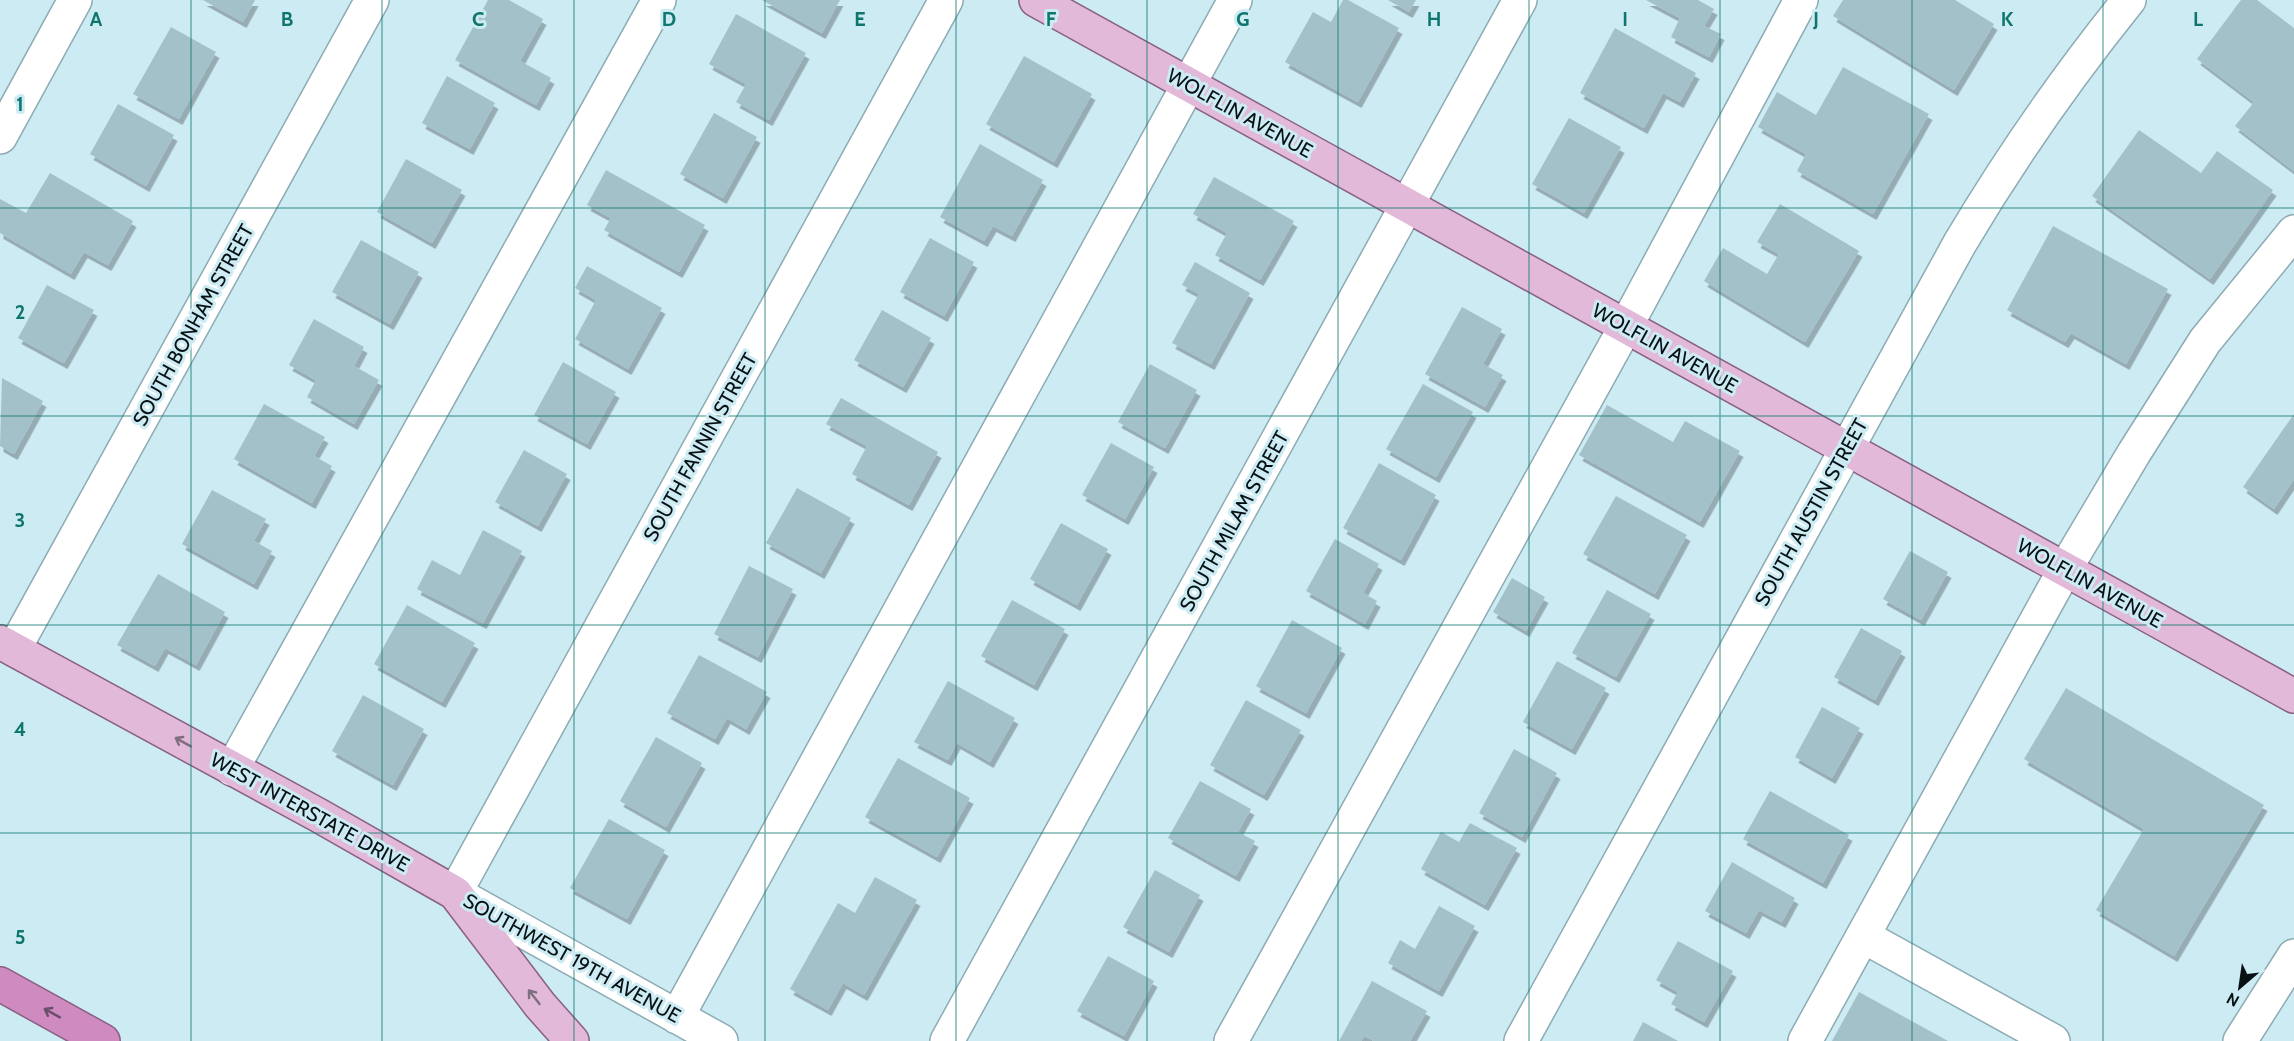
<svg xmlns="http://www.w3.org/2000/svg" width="2294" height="1041" font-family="Cabin,sans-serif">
	<defs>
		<filter id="shadow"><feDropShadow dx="3.5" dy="6" stdDeviation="0" flood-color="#0004"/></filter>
	</defs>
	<rect width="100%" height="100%" fill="#ccebf3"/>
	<!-- building -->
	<path fill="#a3c1c9" filter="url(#shadow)" d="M203,0h52l-12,22z
		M488,0h21l34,19 -23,42 31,17 -15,27 -81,-45z
		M762,0h78l-18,33z
		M1343,0h5l51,28 -41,74 -73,-40 28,-50 18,10z
		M1388,0h28l-7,12z
		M1646,0h52l16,9 -10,17 17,8 -12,23 -38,-20 9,-19z
		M1843,0h112l39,24 -40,66 -121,-74z
		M2241,0h16l37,28v143l-59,-45 19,-24 -57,-43z
		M736,14l70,39 -37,67 -33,-18 10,-18 -37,-20z
		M171,27l45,25 -37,67 -46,-25z
		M1615,28l81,45 -16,29 -17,-9 -19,35 -64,-35z
		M1024,56l68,38 -38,68 -68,-38z
		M1843,67l86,47 -56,100 -76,-43 9,-17 -48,-27 19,-35 39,23z
		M447,76l48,27 -25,46 -48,-26z
		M118,104l56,31 -28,51 -56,-32z
		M714,113l43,24 -34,61 -43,-24z
		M1569,118l52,29 -37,66 -52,-29z
		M2139,130l62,43 16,-22 56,39 -63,89 -118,-83z
		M980,144l63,36 -31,56 -19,-10 -9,15 -44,-24z
		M406,159l56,31 -30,53 -55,-31z
		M606,170l99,55 -26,47 -75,-42 7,-12 -24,-13z
		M50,173l83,48 -25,44 -24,-13 -13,22 -71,-41v-34l26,14z
		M1214,177l80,44 -34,59 -45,-25 12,-22 -34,-19z
		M1780,204l79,47 -54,91 -101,-61 19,-33 44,26 12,-20 -22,-12z
		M2053,226l115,63 -42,75 -55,-31 -6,9 -58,-32z
		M930,238l44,24 -30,54 -44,-24z
		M361,240l58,32 -29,52 -58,-32z
		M1195,262l55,31 -39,71 -39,-21 27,-49 -17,-9z
		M587,266l75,42 -34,61 -53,-30 21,-39 -21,-12z
		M47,285l47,25 -30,53 -46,-25z
		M1462,307l40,22 -19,35 20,11 -18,32 -60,-33z
		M882,310l49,28 -28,49 -49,-27z
		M314,319l50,28 -10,19 25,14 -25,44 -47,-27 9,-17 -27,-15z
		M563,362l53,30 -29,52 -53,-29z
		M1150,364l47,26 -32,58 -47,-26z
		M2,378l41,23 -29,53 -14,-8z
		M1423,384l50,28 -37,65 -50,-28z
		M841,398l97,54 -29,53 -57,-31 15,-28 -41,-22z
		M264,404l61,33 -11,19 18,10 -20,37 -78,-44z
		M1607,405l66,37 12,-21 55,30 -40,71 -121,-67z
		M2294,414v65l-20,30 -31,-22z
		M1111,443l43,24 -29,52 -43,-24z
		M524,450l43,24 -29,52 -43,-24z
		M1379,463l57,32 -35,65 -58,-32z
		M797,488l54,30 -30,55 -55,-30z
		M212,490l54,29 -12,22 18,10 -18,33 -72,-40z
		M1616,496l71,39 -32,59 -72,-40z
		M1061,523l47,26 -31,56 -47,-26z
		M483,530l39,21 -39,72 -66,-34 15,-29 28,15z
		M1335,539l44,25 -16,29 14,8 -12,23 -59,-33z
		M1910,551l38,21 -27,48 -38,-21z
		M749,566l44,23 -35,68 -44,-23z
		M158,574l67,38 -29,53 -31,-17 -10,18 -38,-21z
		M1512,578l33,19 -19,34 -33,-19z
		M1607,590l44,24 -35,63 -44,-24z
		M1012,600l53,29 -31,56 -53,-29z
		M407,605l68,38 -33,59 -68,-38z
		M1292,620l50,28 -36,65 -50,-27z
		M1861,628l41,23 -27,49 -41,-23z
		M699,655l68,37 -21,37 -19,-11 -12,21 -48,-26z
		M1557,661l49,27 -34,61 -49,-27z
		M948,681l67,37 -25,44 -33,-19 -9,17 -34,-18z
		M2066,688l198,117 -90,151 -78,-46 48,-81 -120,-70z
		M363,695l61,34 -31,56 -61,-34z
		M1246,700l55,30 -37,65 -54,-30z
		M1822,707l38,21 -28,50 -37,-21z
		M656,737l46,26 -36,64 -46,-26z
		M1514,749l43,24 -35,64 -43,-24z
		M898,758l72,40 -33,59 -72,-40z
		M1200,781l51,28 -13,23 17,9 -19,35 -68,-38z
		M1770,791l79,44 -26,48 -80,-44z
		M609,819l56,31 -38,69 -57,-31z
		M1470,823l47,25 -32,57 -64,-36 20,-37 18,10z
		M1732,862l63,36 -13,24 -23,-12 -13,23 -41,-22z
		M1155,870l45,25 -31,57 -46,-25z
		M875,877l42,23 -53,95 -21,-12 -15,27 -38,-21 48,-86 17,10z
		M1439,906l36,20 -36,65 -51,-28 12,-23 15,9z
		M1678,941l55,30 -29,51 -33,-18 7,-12 -22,-12z
		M1108,956l46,25 -30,55 -47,-25z
		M1372,981l55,30 -17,30h-36l-10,-5 -3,5h-22z
		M1859,992l89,49h-116z
		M1643,1022l35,19h-45z"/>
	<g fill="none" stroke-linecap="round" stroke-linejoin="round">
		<!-- minor casing -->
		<g stroke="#8dabb3" stroke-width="36">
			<path id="minor" d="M0,137l75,-137
				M14,649l358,-649
				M232,769l427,-769
				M1863,936l190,105
				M677,1017l558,-1017
				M721,1041l-266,-148 491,-893
				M947,1041l573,-1041
				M1231,1041l395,-715 175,-326
				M1521,1041l439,-798c51,-86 107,-166 169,-243
				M1805,1041l260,-472 69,-116 71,-112 89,-109
				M2240,1041l54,-85"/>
		</g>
		<!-- major casing -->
		<g stroke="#896083" stroke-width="36">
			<path id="major" d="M1036,0l1258,696
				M0,642l318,173 137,78 85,112 32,36"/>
		</g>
		<!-- highway casing -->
		<g stroke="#896083" stroke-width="36">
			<path id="highway" d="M0,984l103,57"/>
		</g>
		<!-- minor -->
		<use href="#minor" stroke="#fff" stroke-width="33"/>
		<!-- major -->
		<use href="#major" stroke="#e2b9d9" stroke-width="33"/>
		<!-- highway -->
		<use href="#highway" stroke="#cf8abf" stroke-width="33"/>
	</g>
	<!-- one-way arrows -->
	<defs><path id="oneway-shaft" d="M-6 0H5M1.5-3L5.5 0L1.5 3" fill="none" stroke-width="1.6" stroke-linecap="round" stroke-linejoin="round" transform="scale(1.5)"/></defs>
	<g stroke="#7f6d80">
		<use href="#oneway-shaft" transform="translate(183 742) rotate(-151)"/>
		<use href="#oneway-shaft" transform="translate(534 997) rotate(-128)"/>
	</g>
	<use stroke="#6b4e6a" href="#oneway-shaft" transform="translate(52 1013) rotate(-151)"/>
	<!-- grid -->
	<path fill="none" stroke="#0f766e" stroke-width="1.5" stroke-opacity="0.55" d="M191,0v1041M382,0v1041M574,0v1041M765,0v1041M956,0v1041M1147,0v1041M1338,0v1041M1529,0v1041M1720,0v1041M1912,0v1041M2103,0v1041M0,208h2294M0,416h2294M0,625h2294M0,833h2294"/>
	<g text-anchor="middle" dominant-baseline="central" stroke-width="6" stroke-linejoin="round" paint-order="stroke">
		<!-- street labels -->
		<g font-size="20" fill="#071114" stroke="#ccebf3">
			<text transform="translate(1240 113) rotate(29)">WOLFLIN AVENUE</text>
			<text transform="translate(193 325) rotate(-61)">SOUTH BONHAM STREET</text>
			<text transform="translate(1665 348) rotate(29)">WOLFLIN AVENUE</text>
			<text transform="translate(700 447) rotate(-61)">SOUTH FANNIN STREET</text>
			<text transform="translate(1811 512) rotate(-61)">SOUTH AUSTIN STREET</text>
			<text transform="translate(1234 521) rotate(-61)">SOUTH MILAM STREET</text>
			<text transform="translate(2090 583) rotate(29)">WOLFLIN AVENUE</text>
			<text transform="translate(310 812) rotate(29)">WEST INTERSTATE DRIVE</text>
			<text transform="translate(572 958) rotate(29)">SOUTHWEST 19TH AVENUE</text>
		</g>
	</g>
	<g font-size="20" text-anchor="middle" font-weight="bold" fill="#0f766e" stroke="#ccebf3" stroke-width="6" stroke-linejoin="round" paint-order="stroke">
		<text x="96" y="26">A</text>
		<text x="287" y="26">B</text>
		<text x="478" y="26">C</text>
		<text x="669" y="26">D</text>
		<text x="860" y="26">E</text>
		<text x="1051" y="26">F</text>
		<text x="1243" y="26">G</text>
		<text x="1434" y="26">H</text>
		<text x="1625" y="26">I</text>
		<text x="1816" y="26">J</text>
		<text x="2007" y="26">K</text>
		<text x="2198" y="26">L</text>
		<text x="20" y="111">1</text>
		<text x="20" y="319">2</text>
		<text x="20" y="527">3</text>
		<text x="20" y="736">4</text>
		<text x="20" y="944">5</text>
	</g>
	<!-- north arrow -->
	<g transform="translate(2240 987) rotate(209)" stroke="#ccebf3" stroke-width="4.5" paint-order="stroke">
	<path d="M0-4.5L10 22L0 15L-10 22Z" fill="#071114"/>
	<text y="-9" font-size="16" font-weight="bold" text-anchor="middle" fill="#071114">N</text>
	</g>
</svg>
